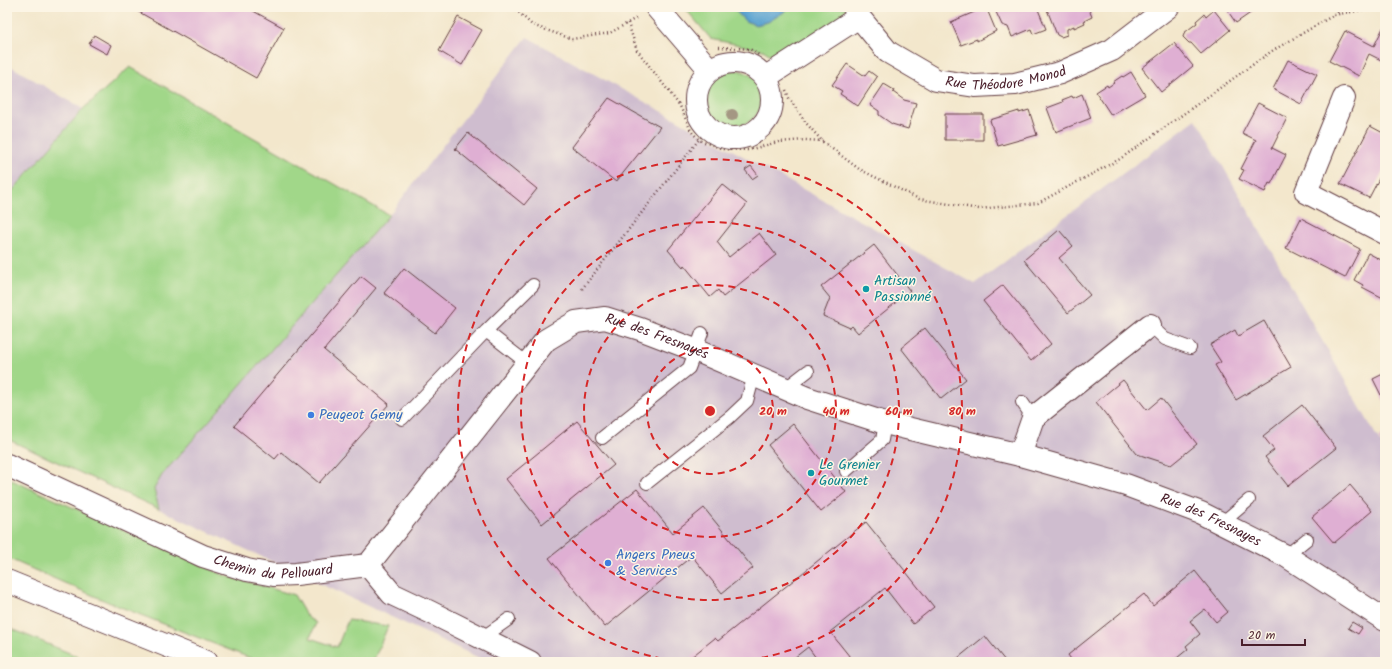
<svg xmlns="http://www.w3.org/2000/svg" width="1392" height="669" font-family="Kalam,sans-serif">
	<rect width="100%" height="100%" fill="#fcf5e5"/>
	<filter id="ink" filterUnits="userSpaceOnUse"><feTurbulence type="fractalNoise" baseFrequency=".025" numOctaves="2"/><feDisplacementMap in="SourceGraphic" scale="8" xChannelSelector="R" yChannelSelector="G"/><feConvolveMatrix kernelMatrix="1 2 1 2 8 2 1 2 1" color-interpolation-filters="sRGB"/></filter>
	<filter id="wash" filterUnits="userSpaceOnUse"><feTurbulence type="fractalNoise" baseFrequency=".012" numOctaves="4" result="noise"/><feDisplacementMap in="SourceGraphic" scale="16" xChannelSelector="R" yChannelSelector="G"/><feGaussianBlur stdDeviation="0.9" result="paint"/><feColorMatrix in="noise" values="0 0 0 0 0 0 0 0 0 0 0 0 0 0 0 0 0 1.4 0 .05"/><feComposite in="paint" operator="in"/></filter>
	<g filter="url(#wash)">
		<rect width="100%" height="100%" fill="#f3e7cc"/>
		<!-- industrial -->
		<path fill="#cfbdcf" d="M527,37l448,247 221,-165 189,332v211h-897l-329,-153 -5,-20 8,-14 227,-260z
			M7,64l76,45 -76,88z"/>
		<!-- green -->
		<path fill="#a1d789" stroke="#767b5a" d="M684,7h163l-6,14 -63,39 -15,-10 -52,-11z
			M130,67l259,148 -227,260 -8,14 5,20 -152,-70v-242l76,-88z
			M706 98a28 28 0 1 1 56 0a28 28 0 1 1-56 0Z
			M7,478l217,97 70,20 13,22 9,6 -6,15 27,9 11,-27 40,6 -15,36h-113l-152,-60 -101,-44z
			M7,627l84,35h-84z"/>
		<!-- water -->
		<path fill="#58a2d0" stroke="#51607e" d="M732,7h55l-3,5 -16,10 -12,3 -11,-4z"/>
		<g id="blocks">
			<!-- building -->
			<path fill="#dfafd3" d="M130,7h116l38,21 -28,50z
				M986,7l10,24 -19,10v-2l-16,6 -10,-23z
				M1006,7h25v1l6,-1 9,22 -13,5 -2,-5 -19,8 -4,-10 -6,-2 -6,-13z
				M1046,7h42l4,10 -8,4 1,2 -11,5v-2l-7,3v6l-6,2 -4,-2z
				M1225,7h34l-23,16z
				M1214,10l16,20 -29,24 -10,-11h-2l-6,-6 1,-4 13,-10 -1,-2 8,-7 2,3z
				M458,17l24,13 -20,35 -23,-14z
				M1385,24v38l-16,-8 -10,22 -30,-15 16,-30 29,15z
				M94,35l17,10 -4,9 -18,-10z
				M1174,43l19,23 -32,26 -19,-24z
				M1288,60l29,14 -16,30 -28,-15z
				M847,64l18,12 4,-5 8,6 -19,29 -18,-12 2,-3 -10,-6z
				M1131,72l14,23 -34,20 -15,-23 11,-7 1,2 6,-4 -1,-1 9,-6 1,1z
				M884,84l10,6 -1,2 11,8 12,3 -8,26 -16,-5 -13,-9v-4l-9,-6z
				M1082,94l9,24 -35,14 -9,-24 16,-6 -1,-2 10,-4 1,2z
				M609,98l51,29 -44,55 -44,-35z
				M1258,103l29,15 -15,30 14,7 -15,29 -2,-1 -4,9 -26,-13 5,-9 -3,-1 15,-29 -14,-7z
				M1029,110l8,25 -39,11 -8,-26 29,-9v2z
				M945,114h38v26h-38z
				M1370,126l15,8v33l-16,31 -29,-14z
				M468,133l69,56 -13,16 -69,-56z
				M751,166l7,9 -6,4 -7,-9z
				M722,184l25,20 -30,38 12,15 30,-24 17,22 -53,42 -5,-7 -8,7 -26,-32 -1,2 -15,-17z
				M1301,218l59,31 -15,29 -59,-30z
				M1059,230l14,16 -14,12 31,37 -22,18 -44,-53z
				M874,245l36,46 -52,42 -6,-7 -2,2 -27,-12 7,-18 -9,-11z
				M1368,253l17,9v37l-23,-12 1,-2 -9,-5z
				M404,268l51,40 -20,25 -51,-40z
				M361,276l15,12 -52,62 65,54 -70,79 -38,-31 -6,7 -41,-33z
				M1003,285l48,59 -20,17 -48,-60z
				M1264,321l27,46 -55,33 -21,-35 6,-3 -11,-17 25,-15 3,6z
				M925,328l41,51 -25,20 -40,-51z
				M1385,373v30l-12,-24z
				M1123,380l24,30 14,-12 36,46 -26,21 -34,-11 -41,-52z
				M1302,405l34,43 -48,38 -23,-29 9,-7 -11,-14z
				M577,421l37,44 -72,59 -36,-45z
				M793,424l53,68 -25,20 -53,-67z
				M1385,435v15l-6,-12z
				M1350,485l22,26 -38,32 -22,-26z
				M637,489l36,44 31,-25 49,60 -31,25 -30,-37 -87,71 -56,-69z
				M866,522l68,85 -21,17 -28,-36 -55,44 24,30h-35l-11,-15 -19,15h-96l-3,-4 25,-20 3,3z
				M1195,571l33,41 -12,10 -11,-13 -15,12 10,13 -14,12 2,3 -16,13h-99l-5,-7 76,-61 9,12z
				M1352,622l10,6 -4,6 -10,-6z
				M985,636l21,26h-53z"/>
		</g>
	</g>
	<g filter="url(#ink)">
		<use href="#blocks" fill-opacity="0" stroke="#633d43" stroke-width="1"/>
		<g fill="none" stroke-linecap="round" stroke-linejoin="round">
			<!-- service casing -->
			<g stroke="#633d43" stroke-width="14">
				<path id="service" d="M1150,325l15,14 25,9
					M486,331l47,-46
					M786,388l22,-17
					M1022,402l11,16
					M402,419l84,-88 41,32
					M602,438l87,-70 13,-35
					M846,471l36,-31 3,-17
					M647,483l83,-66 17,-16 7,-26
					M1222,523l27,-23
					M1286,556l21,-17
					M482,638l27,-19"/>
			</g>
			<!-- minor casing -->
			<g stroke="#633d43" stroke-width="24">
				<g id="minor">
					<path d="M656,7l54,63"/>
					<path id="s1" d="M854,7l5,10 29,35 48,28 39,6 40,-2 45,-11 52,-23 56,-43"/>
					<circle cx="734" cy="100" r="38"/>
					<path d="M766,77l93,-60"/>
					<path d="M1344,98l-38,94 79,41"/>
					<path d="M1020,455l13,-37 117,-93"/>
					<path id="s2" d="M7,465l196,91 44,14 27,5 22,-1 72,-9"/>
					<path id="s3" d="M368,565l178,-225 30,-18 29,-4 35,11 55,21 112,48 78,25 135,32 106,30 75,28 85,43 99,64"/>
					<path d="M368,565l24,29 38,18 100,50"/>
				</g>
			</g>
			<!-- secondary casing -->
			<g stroke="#633d43" stroke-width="24">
				<path id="secondary" d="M7,581l200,81"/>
			</g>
			<!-- path -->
			<path stroke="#633d43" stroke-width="2.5" stroke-dasharray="1 3" stroke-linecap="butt" d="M513,7l19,18 40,14 38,-6 28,-16
				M1334,15l9,-8
				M628,23l9,27 43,56 11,25 8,9 24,9 25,1 30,-8 27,-2 18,1
				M719,47l31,2 10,7
				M786,90l3,8 17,25 17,19 36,27 60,30 60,10 59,-6 82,-44 152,-108 62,-36 45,-8
				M582,289l126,-161"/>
			<!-- service -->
			<use href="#service" stroke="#fff" stroke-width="12"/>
			<!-- minor -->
			<use href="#minor" stroke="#fff" stroke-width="22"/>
			<!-- secondary -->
			<use href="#secondary" stroke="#fff" stroke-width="22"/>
		</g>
		<!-- trees -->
		<circle fill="#a49783" cx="732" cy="115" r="6"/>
	</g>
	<!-- distance rings -->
	<g fill="none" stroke="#d62828" stroke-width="2" stroke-dasharray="7 5">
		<circle cx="710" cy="411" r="63"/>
		<circle cx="710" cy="411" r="126"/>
		<circle cx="710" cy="411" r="189"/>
		<path d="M686 662A252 252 0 1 1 734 662"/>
	</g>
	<!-- markers -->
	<g fill="#0f9aa8" stroke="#fcf5e5" stroke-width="1.5">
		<circle cx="866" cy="289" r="4"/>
		<circle cx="811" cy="473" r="4"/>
	</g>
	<g fill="#3f7fe0" stroke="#fcf5e5" stroke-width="1.5">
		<circle cx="311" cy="415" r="4"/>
		<circle cx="608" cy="563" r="4"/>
	</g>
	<g text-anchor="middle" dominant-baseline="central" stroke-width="3" stroke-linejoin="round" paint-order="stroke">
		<!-- street labels -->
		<g font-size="14" fill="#4a1f2b" stroke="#fcf5e5">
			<text stroke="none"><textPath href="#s1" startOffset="183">Rue Théodore Monod</textPath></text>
			<text stroke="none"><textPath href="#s3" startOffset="406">Rue des Fresnayes</textPath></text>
			<text stroke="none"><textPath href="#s3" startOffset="991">Rue des Fresnayes</textPath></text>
			<text stroke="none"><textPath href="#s2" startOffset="288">Chemin du Pellouard</textPath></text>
		</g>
		<!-- culture labels -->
		<g font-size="14" fill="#0d838f" stroke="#fcf5e5" text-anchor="start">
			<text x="874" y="281">Artisan<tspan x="874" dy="16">Passionné</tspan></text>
			<text x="819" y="465">Le Grenier<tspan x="819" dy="16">Gourmet</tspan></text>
		</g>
		<!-- shop labels -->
		<g font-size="14" fill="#366cbe" stroke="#fcf5e5" text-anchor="start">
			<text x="319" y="415">Peugeot Gemy</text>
			<text x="616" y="555">Angers Pneus<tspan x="616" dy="16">&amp; Services</tspan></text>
		</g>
	</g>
	<circle cx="710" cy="411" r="6" fill="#d62828" stroke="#fcf5e5" stroke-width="2"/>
	<g font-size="12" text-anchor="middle" font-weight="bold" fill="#d62828" stroke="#fcf5e5" stroke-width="3" stroke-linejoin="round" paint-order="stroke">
		<text x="773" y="415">20 m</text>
		<text x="836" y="415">40 m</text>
		<text x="899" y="415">60 m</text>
		<text x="962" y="415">80 m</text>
	</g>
	<!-- margin -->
	<rect width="1392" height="669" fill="none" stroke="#fcf5e5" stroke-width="24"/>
	<!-- scale -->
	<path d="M1242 639v6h63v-6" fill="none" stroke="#4a1f2b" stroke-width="2"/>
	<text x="1248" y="639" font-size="12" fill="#4a1f2b" stroke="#fcf5e5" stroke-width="3" paint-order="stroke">20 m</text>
</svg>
